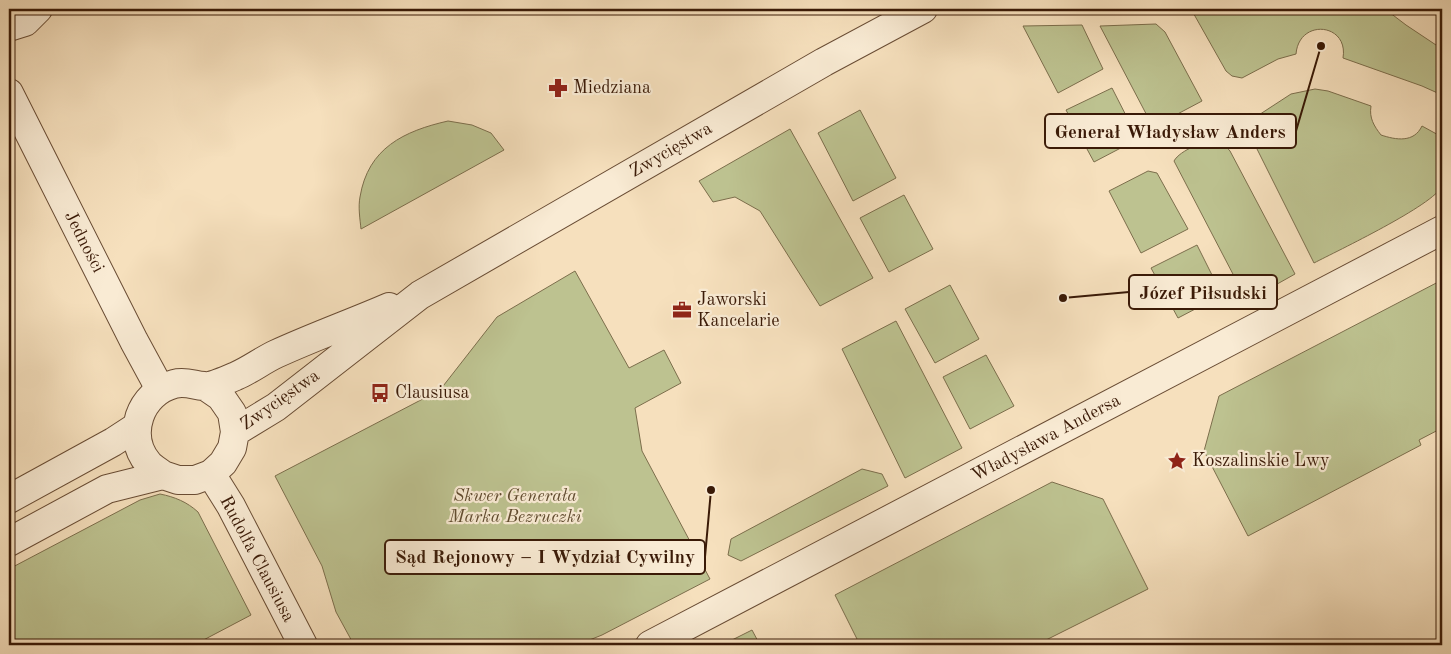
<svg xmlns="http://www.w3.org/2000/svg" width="1451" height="654" font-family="'Old Standard TT',serif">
	<rect width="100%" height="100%" fill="#f6e0bd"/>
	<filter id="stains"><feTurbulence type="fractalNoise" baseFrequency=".004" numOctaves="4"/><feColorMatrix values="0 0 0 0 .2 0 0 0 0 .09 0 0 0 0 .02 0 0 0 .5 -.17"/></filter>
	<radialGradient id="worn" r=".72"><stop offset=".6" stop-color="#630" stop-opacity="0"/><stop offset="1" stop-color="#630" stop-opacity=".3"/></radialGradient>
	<!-- green -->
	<path fill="#bdc290" stroke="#7c6e4c" d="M1191,9h194l21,16 36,24v46l-20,-9 -79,-28c6,-35 -44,-40 -47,-4l-18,5 -36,19 -10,-2 -6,-5z
		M1156,24l9,8 37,69 -49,26 -53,-101z
		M1082,25l21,44 -45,24 -35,-67z
		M1112,88l26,51 -44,23 -28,-52z
		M1315,89l13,2 43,15c-2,12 3,20 10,29 15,5 33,8 41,-9l20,11c0,10 3,42 0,49 -8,19 -105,65 -128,77l-68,-136 2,-5 43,-28z
		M860,110l36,68 -43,23 -35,-68z
		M448,121l24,4 19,8 13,17 -143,79c-1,-10 -3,-22 -1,-32 8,-49 44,-66 88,-76z
		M790,129l83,149 -53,28 -60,-95 -25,-14 -22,5 -14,-21z
		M1217,139l5,3 8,9 65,123 -48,27 -73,-140c6,-11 31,-20 43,-22z
		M1148,171l9,2 31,56 -47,24 -32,-62z
		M904,195l29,54 -44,23 -29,-54z
		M1197,245l25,50 -44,23 -27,-50z
		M575,271l54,97 35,-18 17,33 -46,25 7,43 68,128 -108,56 -25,10h-223l-18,-33 -14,-46 -47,-90 165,-86 57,-73z
		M1442,280v148l-23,12 2,5 -173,91 -44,-85 15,-55z
		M950,285l29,54 -44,24 -30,-54z
		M896,321l66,127 -57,30 -63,-129z
		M986,355l28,51 -44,23 -27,-52z
		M862,469l20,5 6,12 -147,75 -13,-6 3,-16z
		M1052,482l51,17 45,90 -112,56h-176l-25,-50z
		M160,494c15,3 27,8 38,18l53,103 -57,30h-185v-76l131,-69z
		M752,630l8,15h-38z"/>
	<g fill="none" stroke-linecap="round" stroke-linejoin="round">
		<!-- minor casing -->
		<g stroke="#694c34" stroke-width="30">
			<path id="minor" d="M9,27l16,-5 13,-13
				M9,93l125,248 26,48
				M211,474l20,32 72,139
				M650,645l792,-415"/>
		</g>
		<!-- tertiary casing -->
		<g stroke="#694c34" stroke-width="30">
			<path id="tertiary" d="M235,432l41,-25 144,-112 404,-233 99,-53
				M163,475c-5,-4 -12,-8 -15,-12 -23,-28 -8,-70 26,-79 11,-3 19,1 30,2 7,1 25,-7 32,-10 14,-6 27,-16 40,-22 37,-17 76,-31 113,-47
				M9,499l104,-57 23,-15
				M9,542l98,-53 56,-14 15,5h17l16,-6 12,-11 9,-15 3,-16 -3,-19 -11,-16 -16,-11"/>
		</g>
		<!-- minor -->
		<use href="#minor" stroke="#f9ebd4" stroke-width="28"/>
		<!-- tertiary -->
		<use href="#tertiary" stroke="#f9ebd4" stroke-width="28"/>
	</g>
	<!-- icons -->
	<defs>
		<g id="pharmacy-bare" transform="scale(1.5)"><path d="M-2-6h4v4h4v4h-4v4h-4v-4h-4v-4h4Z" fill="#8f2418" stroke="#f9ebd4" stroke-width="2.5" paint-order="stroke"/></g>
		<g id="office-bare" transform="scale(1.5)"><path d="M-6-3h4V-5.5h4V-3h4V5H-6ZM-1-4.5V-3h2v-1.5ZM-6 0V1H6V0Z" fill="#8f2418" stroke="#f9ebd4" stroke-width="2.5" paint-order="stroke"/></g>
		<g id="bus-bare" transform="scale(1.5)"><path d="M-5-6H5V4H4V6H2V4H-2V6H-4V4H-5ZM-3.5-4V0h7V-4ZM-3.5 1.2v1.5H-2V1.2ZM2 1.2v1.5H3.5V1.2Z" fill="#8f2418" stroke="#f9ebd4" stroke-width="2.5" paint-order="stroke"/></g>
		<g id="sight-bare" transform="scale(1.5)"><path d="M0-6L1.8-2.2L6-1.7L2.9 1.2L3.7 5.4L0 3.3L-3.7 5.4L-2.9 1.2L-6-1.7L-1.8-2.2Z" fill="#8f2418" stroke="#f9ebd4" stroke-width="2.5" paint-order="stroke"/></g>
	</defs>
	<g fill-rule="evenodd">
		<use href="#pharmacy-bare" x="558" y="88"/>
		<use href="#office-bare" x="682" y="310"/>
		<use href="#bus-bare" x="380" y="393"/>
		<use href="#sight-bare" x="1177" y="461"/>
	</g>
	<g text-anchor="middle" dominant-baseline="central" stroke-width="4.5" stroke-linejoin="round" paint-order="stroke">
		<!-- poi labels -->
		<g font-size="18" fill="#3a1a07" stroke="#f9ebd4" text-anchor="start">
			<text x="573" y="88">Miedziana</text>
			<text x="697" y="300">Jaworski<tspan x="697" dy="21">Kancelarie</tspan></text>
			<text x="395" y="393">Clausiusa</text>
			<text x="1192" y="461">Koszalinskie Lwy</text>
		</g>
		<!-- street labels -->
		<g font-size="18" fill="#3a1a07" stroke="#f9ebd4">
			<text transform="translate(671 150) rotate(-30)">Zwycięstwa</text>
			<text transform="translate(84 242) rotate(63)">Jedności</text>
			<text transform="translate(280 400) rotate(-35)">Zwycięstwa</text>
			<text transform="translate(1046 438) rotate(-28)">Władysława Andersa</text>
			<text transform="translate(257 559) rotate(62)">Rudolfa Clausiusa</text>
		</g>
		<!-- park labels -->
		<g font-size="18" font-style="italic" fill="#614c30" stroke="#f9ebd4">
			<text x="515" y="496">Skwer Generała<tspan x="515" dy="21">Marka Bezruczki</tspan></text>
		</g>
	</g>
	<!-- callouts -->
	<path fill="none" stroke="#3a1a07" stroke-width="2" d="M1321 46L1296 131M1063 298L1129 292M711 490L705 557"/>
	<g fill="#3a1a07" stroke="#f9ebd4" stroke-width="2">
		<circle cx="1321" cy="46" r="5"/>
		<circle cx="1063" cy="298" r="5"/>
		<circle cx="711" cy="490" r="5"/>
	</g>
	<g fill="#f9ebd4" stroke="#3a1a07" stroke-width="2">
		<rect x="1045" y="114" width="251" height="34" rx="5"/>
		<rect x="1129" y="275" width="148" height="34" rx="5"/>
		<rect x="385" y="540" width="320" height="34" rx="5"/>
	</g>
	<g font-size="19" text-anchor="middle" font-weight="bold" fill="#3a1a07">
		<text x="1170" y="138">Generał Władysław Anders</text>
		<text x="1203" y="299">Józef Piłsudski</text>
		<text x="545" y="563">Sąd Rejonowy – I Wydział Cywilny</text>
	</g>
	<!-- margin -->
	<rect width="1451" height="654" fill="none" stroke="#f6e0bd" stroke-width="30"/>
	<rect x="10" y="10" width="1431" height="634" fill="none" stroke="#3a1a07" stroke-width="2.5"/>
	<rect x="15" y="15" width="1421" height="624" fill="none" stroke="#3a1a07"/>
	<rect width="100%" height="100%" filter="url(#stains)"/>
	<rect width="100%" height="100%" fill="url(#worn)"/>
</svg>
